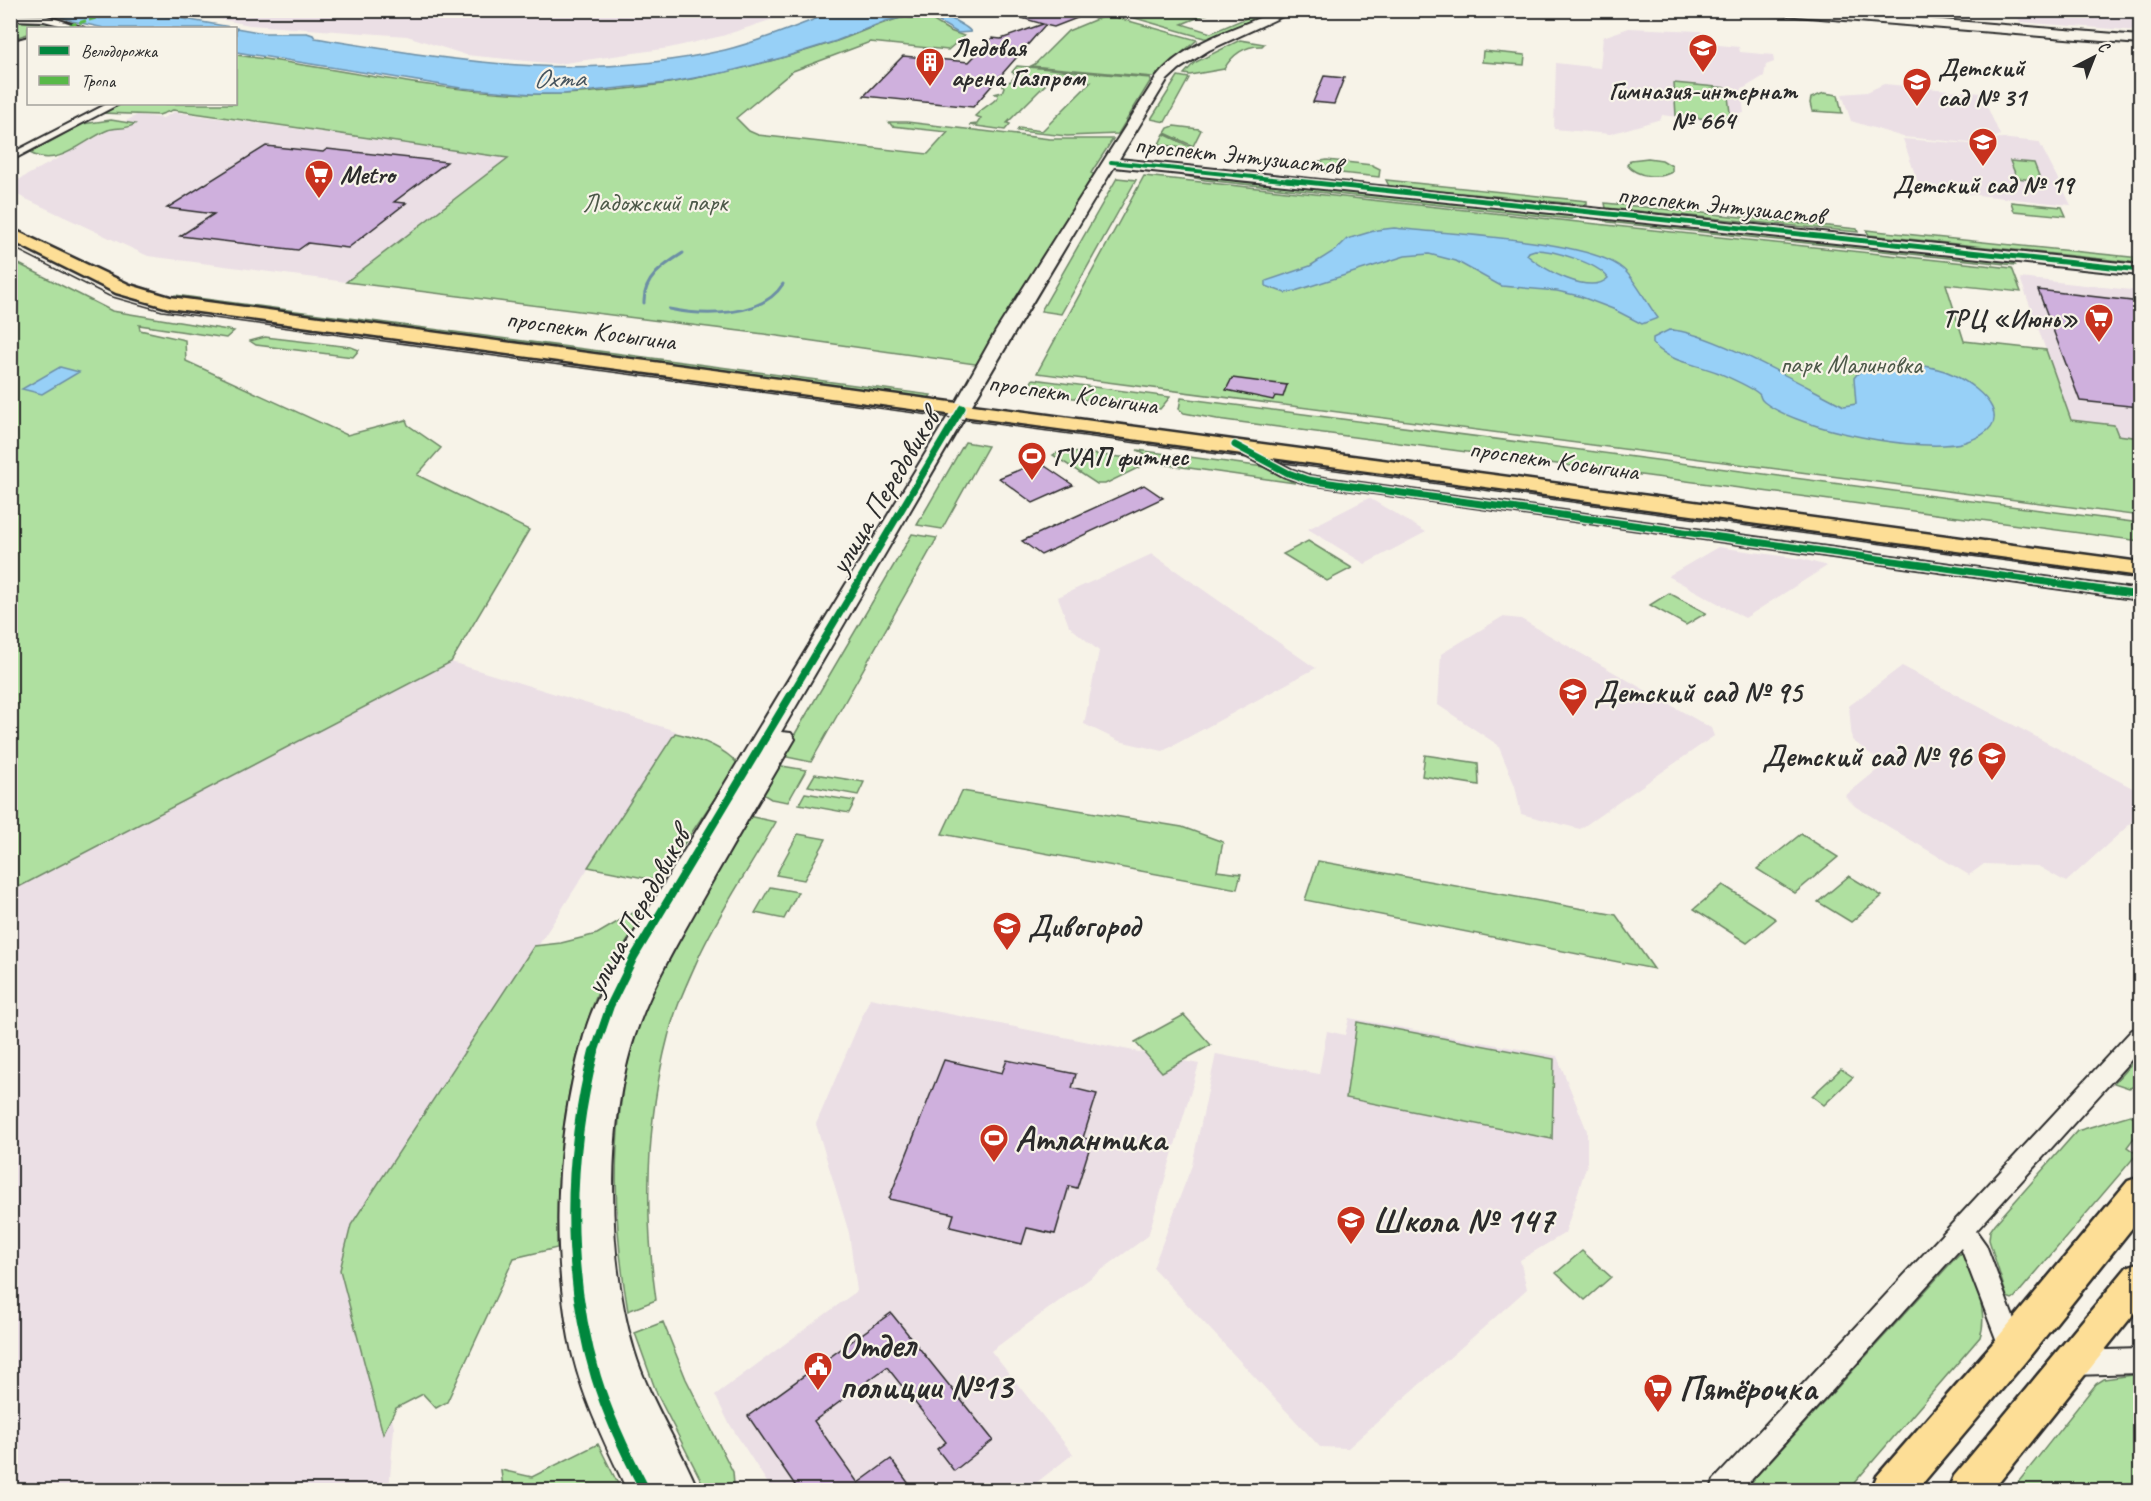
<svg xmlns="http://www.w3.org/2000/svg" width="2151" height="1501" font-family="Caveat,sans-serif">
<style>
.built{fill:#ebdfe5}
.green{fill:#afe0a0;stroke:#6d8666;stroke-width:1.5}
.water{fill:#97d0f7;stroke:#6c8ea5;stroke-width:1.5;fill-rule:evenodd}
.lines{fill:none;stroke-linecap:round;stroke-linejoin:round}
.stream{stroke:#6c8ea5;stroke-width:3}
.building{fill:#cfb0dd;stroke:#2b2b2b;stroke-width:1.5}
.street-casing{stroke:#2b2b2b;stroke-width:4}
.secondary-casing{stroke:#2b2b2b;stroke-width:4}
.primary-casing{stroke:#2b2b2b;stroke-width:5}
.street{fill:#f7f3e8;fill-rule:evenodd}
.secondary{fill:#f7f3e8;fill-rule:evenodd}
.primary{fill:#fdde96;fill-rule:evenodd}
.tram{stroke:#2b2b2b;stroke-width:1.5}
.rail{stroke:#2b2b2b;stroke-width:2}
.quiet{stroke:#58b947;stroke-width:3;stroke-dasharray:7 3;stroke-linecap:butt}
.cycleway-far4-casing{stroke:#f7f3e8;stroke-width:6}
.cycleway-far3-casing{stroke:#f7f3e8;stroke-width:8}
.cycleway-far2-casing{stroke:#f7f3e8;stroke-width:10}
.cycleway-far1-casing{stroke:#f7f3e8;stroke-width:12}
.cycleway-casing{stroke:#f7f3e8;stroke-width:14}
.cycleway-far4{stroke:#00873e;stroke-width:4}
.cycleway-far3{stroke:#00873e;stroke-width:5}
.cycleway-far2{stroke:#00873e;stroke-width:7}
.cycleway-far1{stroke:#00873e;stroke-width:8}
.cycleway{stroke:#00873e;stroke-width:10}
.labels{text-anchor:middle;dominant-baseline:central;stroke-width:4.5;stroke-linejoin:round;paint-order:stroke}
.far-poi-label{font-size:26px;font-weight:bold;fill:#2b2b2b;stroke:#f7f3e8;text-anchor:start}
.far-street-label{font-size:26px;fill:#2b2b2b;stroke:#f7f3e8}
.far-park-label{font-size:26px;fill:#4c5848;stroke:#f7f3e8}
.far-water-label{font-size:27px;font-style:italic;fill:#46545e;stroke:#f7f3e8}
.street-label{font-size:30px;fill:#2b2b2b;stroke:#f7f3e8}
.poi-label{font-size:30px;font-weight:bold;fill:#2b2b2b;stroke:#f7f3e8;text-anchor:start}
.near-poi-label{font-size:36px;font-weight:bold;fill:#2b2b2b;stroke:#f7f3e8;text-anchor:start}
</style>
<rect width="100%" height="100%" fill="#f7f3e8"/>
<filter id="ink" filterUnits="userSpaceOnUse"><feTurbulence type="fractalNoise" baseFrequency=".0167" numOctaves="2"/><feDisplacementMap in="SourceGraphic" scale="12" xChannelSelector="R" yChannelSelector="G"/><feConvolveMatrix kernelMatrix="1 2 1 2 8 2 1 2 1" color-interpolation-filters="sRGB"/></filter>
<g filter="url(#ink)">
<path class="built" d="M176 11 797 10V11L722 36 669 48 558 64 466 55 407 36 250 25Z
M2015 11H2129L2140 28V31L2020 22Z
M1629 28 1700 31 1719 45 1739 47 1740 52 1773 55 1774 62 1766 65 1764 76 1741 90 1744 113H1739V122L1720 123 1662 115 1661 119 1610 134 1554 129 1556 63 1600 68 1603 37Z
M1884 84 1981 93 2000 135 1982 144 1903 137 1851 121 1842 94 1867 92Z
M174 112 508 158 346 282 148 256 11 192V184L137 115 163 118Z
M1999 138 2039 142 2071 205 1920 189 1903 139 1984 145Z
M2020 278 2140 291V438L2118 435 2114 425 2071 420Z
M1369 498 1426 532 1365 564 1308 529Z
M1718 547 1802 559 1827 566 1745 618 1668 576Z
M1152 554 1311 665 1316 668 1163 751 1119 741 1084 724 1099 651 1069 626 1058 597Z
M1502 617 1521 619 1711 728 1714 736 1580 829 1521 814 1515 786 1498 745 1438 705 1441 654Z
M451 662 676 731 345 1247 375 1329 394 1428 389 1490H11V891Z
M1902 666 2140 792V815L2066 882 2038 866 1984 864 1969 875 1856 807 1845 796 1877 770 1881 762 1852 740 1849 706Z
M870 998 1199 1064 1148 1236 991 1351 1073 1454 1027 1490H772L729 1423 715 1395 857 1291 849 1233 816 1124Z
M1349 1018 1557 1056 1587 1131V1164L1565 1233 1520 1260 1527 1289 1348 1448 1320 1447 1153 1268 1192 1165 1216 1054 1319 1074 1327 1031 1345 1035Z"/>
<path class="green" d="M1117 10 1214 11 1182 24 1211 33 1263 11H1283L1219 39 1204 38 1114 12Z
M1104 16H1111L1197 40 1153 77 1031 66 1035 64 1068 31Z
M905 17 932 20 950 31 964 36 948 50 870 42 793 71 736 118 749 131 758 135 928 154 948 132 892 126 889 122H907L1050 139H1113L1091 173 1096 175 982 365 764 334 346 282 508 158 173 110 159 115 102 113 119 104H236V55C334 67 433 92 533 94 577 95 625 90 669 83 726 74 782 59 837 41 860 33 881 22 905 17Z
M11 20 55 26 46 28H28V34L11 39Z
M1240 40 1264 44 1262 46C1245 45 1232 55 1224 69L1190 75 1184 74 1194 63Z
M1483 51 1525 55 1524 65 1482 62Z
M1017 66 1150 78 1151 80 1118 134 1067 136 1017 131 1019 128 1042 131 1091 82 1053 77 1007 123 1010 124 1005 130 969 125 977 124 981 118 975 116C984 106 990 106 998 97L997 94H994L1002 92 1004 87 1002 84 1011 81 1016 75 1012 72Z
M1178 76 1189 78 1165 122 1151 119Z
M1674 83 1727 88 1731 121 1676 116Z
M1824 93 1838 95 1842 113 1812 111 1810 103 1811 98Z
M111 120 135 124C126 130 117 127 108 130 83 140 58 169 30 153L82 124Z
M1174 126 1199 129 1201 130 1193 146 1165 133 1168 128Z
M1164 134 1191 147 1189 150C1178 152 1165 157 1154 152L1159 145 1182 148 1159 144Z
M1648 158 1662 160 1672 166V172C1659 179 1637 177 1627 165L1631 160Z
M1327 160 1372 165 1380 169 1379 177 1312 170 1315 162Z
M2010 161 2034 163 2041 181 2017 178Z
M1187 173 1584 216 1571 219 1205 180 1185 176Z
M1144 176 2012 268 2021 292 1946 284 1964 341 2046 350 2071 420 2114 425 2118 435 2140 438V516L1037 373Z
M1117 178 1136 180 1061 314 1041 311Z
M1386 180 1587 201V205L1389 186Z
M2011 202 2062 207 2066 216 2014 211Z
M1605 203 1857 229 1858 232 1606 208Z
M1595 216 2009 258 2015 265 1608 222Z
M1866 230 2140 258V263L1869 235Z
M11 260 112 311 234 331 226 338 139 325 140 330 185 340 186 361 347 435 406 420 408 425 441 448 417 475 529 530 451 662 11 891Z
M175 295 931 395 929 398 171 298Z
M265 337 351 347 359 350 353 357 256 345 250 341Z
M1033 379 1170 397 1160 409 1026 392Z
M1181 398 2140 523V541L1217 419 1184 413 1179 409Z
M965 442 988 446 942 529 917 525Z
M1137 450 1264 467 1295 483 1161 464Z
M1061 451 1130 458 1142 466 1105 484H1097L1053 455Z
M912 534 937 538 811 762 782 756Z
M1308 541 1352 568 1327 581 1283 554Z
M1669 593 1706 613 1686 625 1650 605Z
M675 733C698 738 722 746 738 764L659 881 588 867Z
M1425 755 1478 763 1479 785 1422 776Z
M776 765 806 770 788 802 771 799 761 793Z
M815 774 864 782 858 795 808 786Z
M962 791 1182 827 1223 842 1217 871 1241 874 1237 889 942 834Z
M805 793 855 801 849 813 799 804Z
M748 816 776 822C752 864 722 908 701 952 689 979 675 1008 668 1037 646 1121 644 1214 656 1300L628 1311C610 1207 609 1090 650 991 658 971 672 951 683 932 704 893 726 854 748 816Z
M798 834 826 839 804 880 776 875Z
M1801 834 1838 857 1795 893 1757 869Z
M1318 861 1616 915 1654 969 1305 900Z
M1849 876 1882 896 1851 922 1818 902Z
M1723 885 1776 919 1747 943 1694 909Z
M770 887 798 892 784 919 755 913Z
M643 907 647 910C632 936 609 965 598 992 565 1074 556 1161 557 1248L514 1258 447 1402 436 1408 423 1394 396 1408 383 1434 340 1270 351 1225 534 946 561 943 597 934Z
M1184 1015 1211 1045 1162 1072 1135 1042Z
M1357 1022 1554 1059 1552 1139 1346 1098Z
M2140 1054V1085L2129 1088 2114 1083Z
M1841 1069 1853 1077 1824 1105 1812 1096Z
M2130 1115 2140 1119V1130L2127 1147 2137 1154 2015 1297 2012 1299 2007 1297 1989 1240 1990 1231 1995 1224 2077 1131Z
M1582 1251 1611 1277 1585 1300 1556 1273Z
M1960 1253 1968 1258C1974 1282 1989 1313 1980 1337L1848 1490H1744Z
M663 1322 686 1379 733 1472 734 1484 725 1490H706L657 1394 635 1333Z
M2140 1374V1490H2012L2096 1384 2104 1379Z
M598 1444 621 1490H499L503 1488 501 1470 532 1477Z"/>
<path class="water" d="M46 11H139L264 33H307L313 35 315 38C459 61 579 83 725 50 763 41 800 24 837 11 847 8 914 9 928 10 936 11 967 25 971 32L958 33 936 20 920 16 906 17 886 21 836 41 781 58 727 72 667 83 564 94H532L461 88 236 52V28H104L72 21Z
M1394 228C1444 234 1589 239 1623 269 1636 280 1647 304 1658 318L1642 324 1613 309 1579 296 1557 291 1501 286 1456 261 1429 254 1405 256 1295 291 1285 293 1266 286V281L1310 266 1337 249 1347 239 1377 230ZM1535 250C1553 250 1598 263 1608 278 1590 296 1542 269 1527 255L1529 252Z
M1669 330C1708 330 1804 386 1844 406L1856 404 1854 378C1865 361 1894 362 1913 364 1926 366 1940 368 1952 374 1985 390 2021 425 1965 442 1922 454 1799 430 1764 402 1759 398 1762 398 1759 394 1753 388 1728 377 1719 373 1695 363 1673 364 1653 344V338Z
M60 367 79 372 42 394 22 389Z"/>
<g class="lines">
<path class="stream" d="M644 303C643 278 664 265 683 253
M669 309C702 316 762 318 783 284"/>
</g>
<path class="building" d="M1009 10 1095 11 1054 27 1045 25 973 107 864 96 903 56 969 62 992 38 1001 39 1043 24 1008 14Z
M1324 76 1344 78 1334 104 1313 102Z
M266 146 323 152 327 149 447 162 394 202 406 203 348 248 308 243 298 250 180 236 214 214 167 208Z
M2038 290 2140 302V407L2080 401Z
M1232 378 1287 385 1283 397 1275 396 1273 400 1226 390Z
M1039 462 1073 485 1033 503 999 478Z
M1144 485 1163 498 1041 555 1022 541Z
M944 1060 1002 1073 1007 1060 1076 1074 1072 1088 1097 1094 1083 1138 1092 1140 1077 1188 1069 1186 1055 1234 1027 1228 1022 1244 950 1227 954 1214 889 1199Z
M891 1313 993 1440 954 1471 937 1449 946 1442 887 1367 814 1421 858 1483 891 1459 914 1491H799L748 1416Z"/>
<g class="lines">
<g class="street-casing">
<path id="street" d="M10 14 44 15 84 28H71L44 21 10 20Z
M107 104H119L10 161V154Z
M1235 441 1293 470 1310 476 2140 590V600L1308 484 1283 476 1230 448 1228 445 1230 442Z
M2140 1027V1050L1976 1231 1986 1245 2025 1349 2021 1357 2012 1361 2003 1357 1961 1248 1742 1490H1711L1714 1480 2132 1030Z
M2140 1349V1373L2073 1375 2064 1372 2060 1363 2064 1354 2073 1351Z"/>
</g>
<g class="secondary-casing">
<path id="secondary" d="M1279 10H1296L1209 50 1179 69 1167 80 1119 159 2140 265V275L1114 167C1000 353 892 543 781 732L791 733 795 739C762 795 729 851 697 908 674 949 650 990 635 1035 605 1123 607 1261 634 1350 649 1400 678 1442 698 1490H627C604 1441 579 1392 569 1338 551 1240 556 1131 584 1036 592 1005 609 977 624 950L953 408 996 331 1156 78C1184 42 1238 28 1279 10Z
M1764 10H1820L2140 36V44L1770 14Z"/>
</g>
<g class="primary-casing">
<path id="primary" d="M10 228 130 285 170 297 2140 562V576L169 308 116 293 10 240Z
M2140 1177V1218L2025 1362 1917 1490H1871L1877 1476 1999 1336 2128 1181Z
M2140 1262V1306L1993 1490H1948L1954 1476 2127 1267Z"/>
</g>
<use href="#street" class="street"/>
<use href="#secondary" class="secondary"/>
<use href="#primary" class="primary"/>
<path class="tram" d="M10 246 109 296 162 311 2140 579"/>
<path class="rail" d="M56 28H60
M10 41 28 36"/>
<path class="quiet" d="M60 28 125 10"/>
<g class="cycleway-far4-casing">
<path id="cycleway-far4" d="M1111 162 1301 182"/>
</g>
<g class="cycleway-far3-casing">
<path id="cycleway-far3" d="M1287 180 2140 270"/>
</g>
<g class="cycleway-far2-casing">
<path id="cycleway-far2" d="M1235 445 1288 473 1308 480 2140 595
M791 695 962 408"/>
</g>
<g class="cycleway-far1-casing">
<path id="cycleway-far1" d="M594 1053 610 1006 634 957 792 693"/>
</g>
<g class="cycleway-casing">
<path id="cycleway" d="M594 1051C567 1155 565 1274 596 1377 608 1416 626 1454 645 1490"/>
</g>
<use href="#cycleway-far4" class="cycleway-far4"/>
<use href="#cycleway-far3" class="cycleway-far3"/>
<use href="#cycleway-far2" class="cycleway-far2"/>
<use href="#cycleway-far1" class="cycleway-far1"/>
<use href="#cycleway" class="cycleway"/>
</g>
</g>
<defs>
<g id="school-pin" transform="scale(1.5)"><path d="M0 17L-7.5 6A9.5 9.5 0 1 1 7.5 6Z" fill="#c8321e" stroke="#f7f3e8"/><path d="M0-5L7-2L0 1L-7-2ZM-4 1L0 2.5L4 1V4Q0 6-4 4Z" fill="#fff"/></g>
<g id="building-pin" transform="scale(1.5)"><path d="M0 17L-7.5 6A9.5 9.5 0 1 1 7.5 6Z" fill="#c8321e" stroke="#f7f3e8"/><path d="M-4-6H4V6H1V3H-1V6H-4ZM-2.5-4.3h1.7v1.8h-1.7ZM.8-4.3h1.7v1.8H.8ZM-2.5-1h1.7V.8h-1.7ZM.8-1h1.7V.8H.8Z" fill="#fff"/></g>
<g id="supermarket-pin" transform="scale(1.5)"><path d="M0 17L-7.5 6A9.5 9.5 0 1 1 7.5 6Z" fill="#c8321e" stroke="#f7f3e8"/><path d="M-6-5.5h2.5l.6 2H6L4.5 2H-2.5L-4.4-4H-6ZM-1.5 3.2a1.3 1.3 0 1 0 .1 0ZM3 3.2a1.3 1.3 0 1 0 .1 0Z" fill="#fff"/></g>
<g id="stadium-pin" transform="scale(1.5)"><path d="M0 17L-7.5 6A9.5 9.5 0 1 1 7.5 6Z" fill="#c8321e" stroke="#f7f3e8"/><path d="M0-5a6.5 5 0 1 0 0 10a6.5 5 0 1 0 0-10ZM-3.5-1.8h7v3.6h-7Z" fill="#fff"/></g>
<g id="civic-pin" transform="scale(1.5)"><path d="M0 17L-7.5 6A9.5 9.5 0 1 1 7.5 6Z" fill="#c8321e" stroke="#f7f3e8"/><path d="M-.6-6.5H3V-4.5H.6V-3L4-1V1h2V6H-6V1h2V-1L-.6-3ZM-1.2 2.5V6h2.4V2.5Z" fill="#fff"/></g>
</defs>
<g fill-rule="evenodd">
<use href="#school-pin" x="1703" y="48"/>
<use href="#building-pin" x="930" y="62"/>
<use href="#school-pin" x="1917" y="82"/>
<use href="#school-pin" x="1983" y="142"/>
<use href="#supermarket-pin" x="319" y="174"/>
<use href="#supermarket-pin" x="2099" y="318"/>
<use href="#stadium-pin" x="1032" y="456"/>
<use href="#school-pin" x="1573" y="692"/>
<use href="#school-pin" x="1992" y="756"/>
<use href="#school-pin" x="1007" y="926"/>
<use href="#stadium-pin" x="994" y="1138"/>
<use href="#school-pin" x="1351" y="1220"/>
<use href="#civic-pin" x="818" y="1366"/>
<use href="#supermarket-pin" x="1658" y="1388"/>
</g>
<g class="labels">
<g class="far-poi-label">
<text x="951" y="47">Ледовая<tspan x="951" dy="30">арена Газпром</tspan></text>
<text x="1938" y="67">Детский<tspan x="1938" dy="30">сад № 31</tspan></text>
<text x="1703" y="90" text-anchor="middle">Гимназия-интернат<tspan x="1703" dy="30">№ 664</tspan></text>
<text x="340" y="174">Metro</text>
<text x="1983" y="184" text-anchor="middle">Детский сад № 19</text>
<text x="2078" y="318" text-anchor="end">ТРЦ «Июнь»</text>
<text x="1053" y="456">ГУАП фитнес</text>
</g>
<g class="far-street-label">
<text transform="translate(1238 155) rotate(6)">проспект Энтузиастов</text>
<text transform="translate(1721 205) rotate(6)">проспект Энтузиастов</text>
<text transform="translate(591 330) rotate(8)">проспект Косыгина</text>
<text transform="translate(1073 394) rotate(8)">проспект Косыгина</text>
<text transform="translate(1554 460) rotate(8)">проспект Косыгина</text>
</g>
<g class="far-park-label">
<text x="655" y="202">Ладожский парк</text>
<text x="1851" y="364">парк Малиновка</text>
</g>
<g class="far-water-label">
<text transform="translate(559 78) rotate(-1)">Охта</text>
</g>
<g class="street-label">
<text transform="translate(884 492) rotate(-59)">улица Передовиков</text>
<text transform="translate(637 911) rotate(-61)">улица Передовиков</text>
</g>
<g class="poi-label">
<text x="1594" y="692">Детский сад № 95</text>
<text x="1971" y="756" text-anchor="end">Детский сад № 96</text>
<text x="1028" y="926">Дивогород</text>
</g>
<g class="near-poi-label">
<text x="1015" y="1138">Атлантика</text>
<text x="1372" y="1220">Школа № 147</text>
<text x="839" y="1345">Отдел<tspan x="839" dy="41">полиции №13</tspan></text>
<text x="1679" y="1388">Пятёрочка</text>
</g>
</g>
<rect width="2151" height="1501" fill="none" stroke="#f7f3e8" stroke-width="36"/>
<rect x="18" y="18" width="2115" height="1465" fill="none" stroke="#2b2b2b" stroke-width="2" filter="url(#ink)"/>
<rect x="27" y="27" width="210" height="78" fill="#f7f3e8" stroke="#a5a39c" stroke-width="1.5"/>
<rect x="39" y="46" width="30" height="9" fill="#00873e" stroke="#a5a39c" stroke-width="1.5"/>
<text x="81" y="57" font-size="18" fill="#2b2b2b">Велодорожка</text>
<rect x="39" y="76" width="30" height="9" fill="#58b947" stroke="#a5a39c" stroke-width="1.5"/>
<text x="81" y="87" font-size="18" fill="#2b2b2b">Тропа</text>
<g transform="translate(2094 57) rotate(42)" stroke="#f7f3e8" stroke-width="4.5" paint-order="stroke">
<path d="M0-4.5L10 22L0 15L-10 22Z" fill="#2b2b2b"/>
<text y="-9" font-size="16" font-weight="bold" text-anchor="middle" fill="#2b2b2b">С</text>
</g>
</svg>
